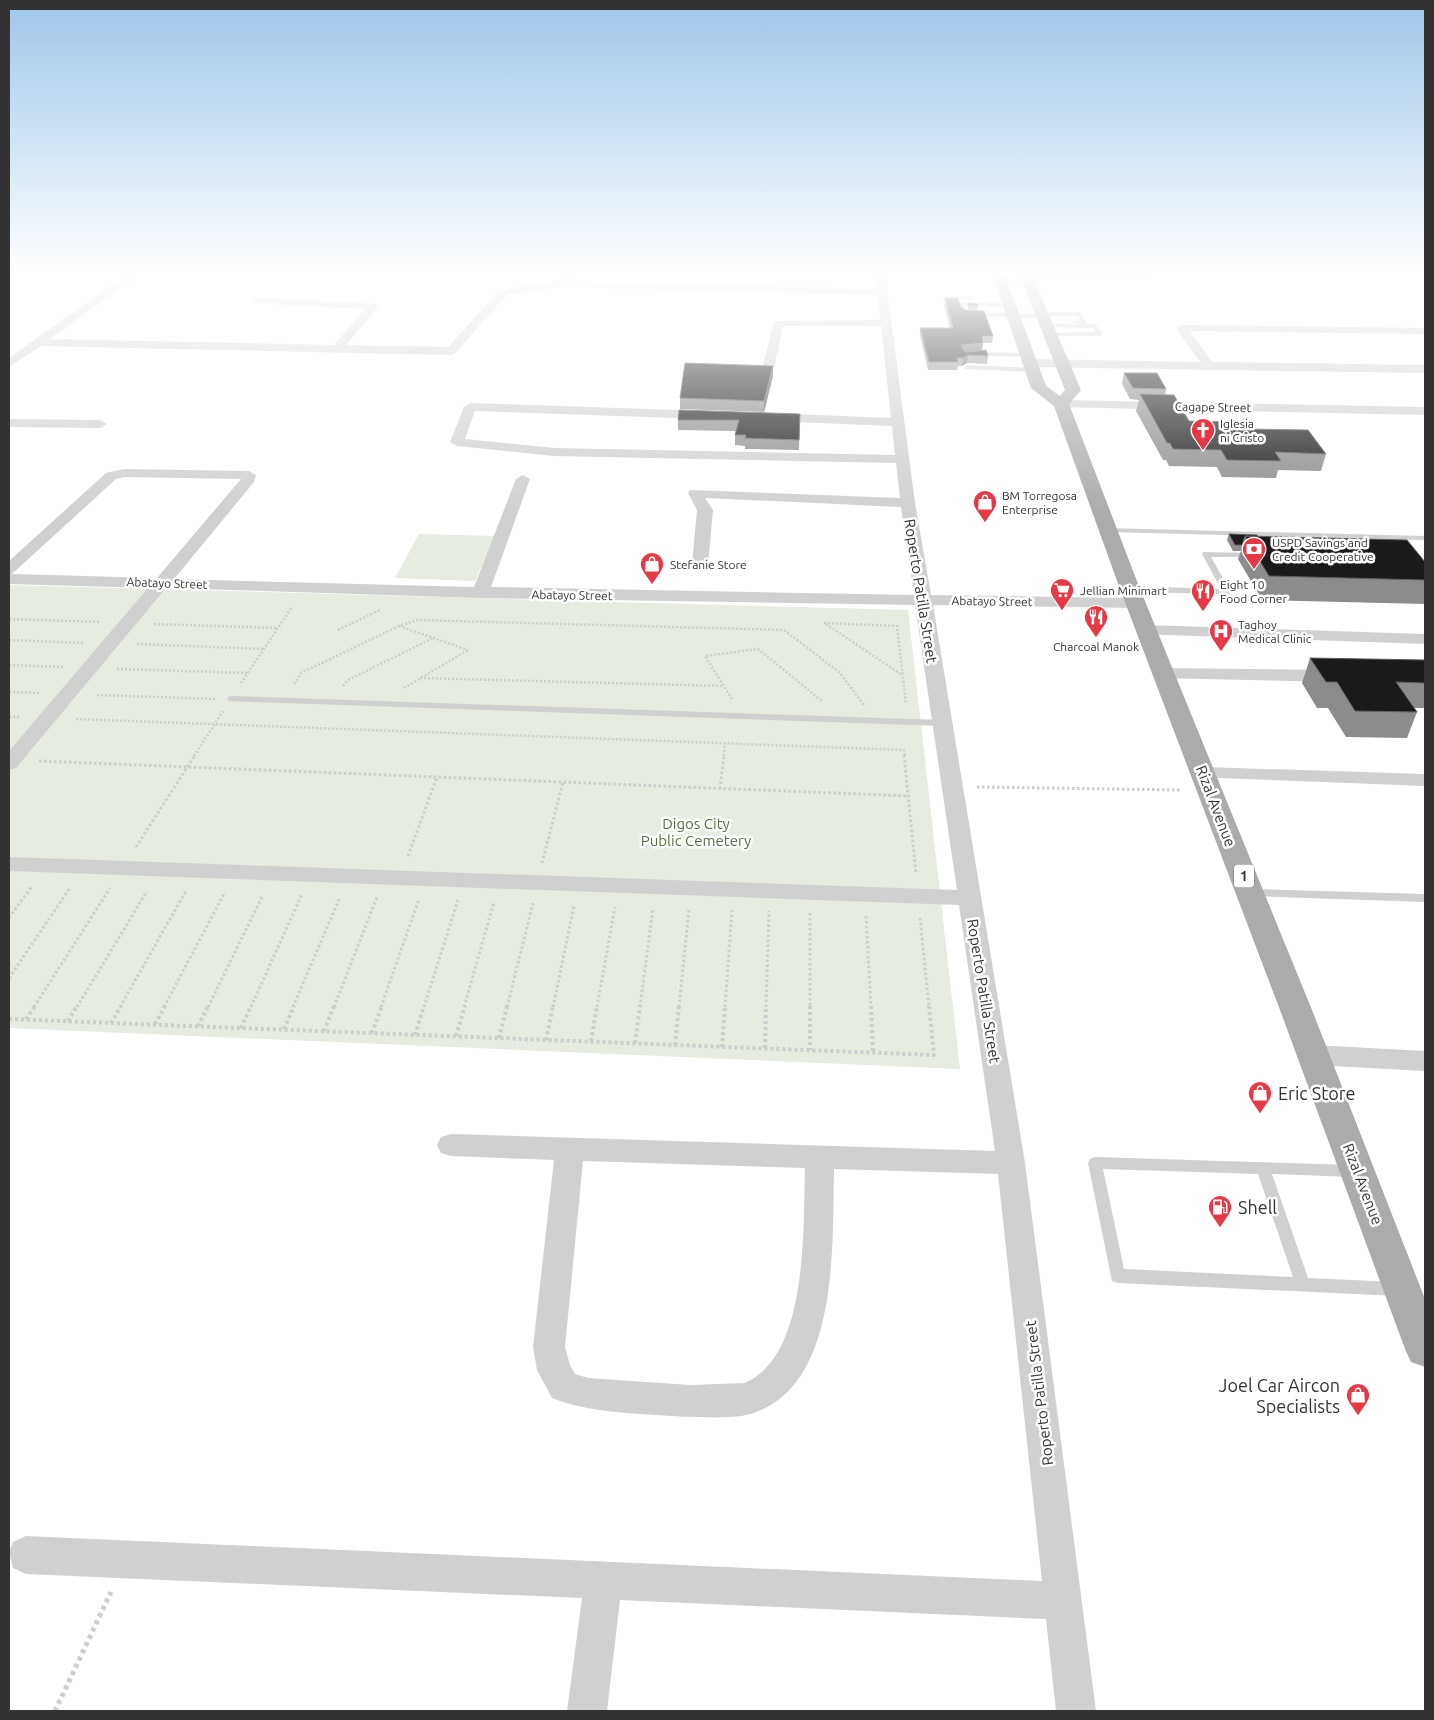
<svg xmlns="http://www.w3.org/2000/svg" width="1434" height="1720" font-family="Ubuntu,sans-serif">
<style>
.green{fill:#e6ecdf}
.lines{fill:none;stroke-linecap:round;stroke-linejoin:round}
.path-far3{stroke:#cdcdcd;stroke-width:2.5;stroke-dasharray:2 2;stroke-linecap:butt}
.path-far2{stroke:#cdcdcd;stroke-width:3;stroke-dasharray:2.5 2.5;stroke-linecap:butt}
.path-far1{stroke:#cdcdcd;stroke-width:4;stroke-dasharray:3 3;stroke-linecap:butt}
.path{stroke:#cdcdcd;stroke-width:5;stroke-dasharray:4 4;stroke-linecap:butt}
.service{fill:#d0d0d0;fill-rule:evenodd}
.minor{fill:#d0d0d0;fill-rule:evenodd}
.primary{fill:#ababab;fill-rule:evenodd}
.wall{fill:#8c8c8c}
.shaded-wall{fill:#5f5f5f}
.building{fill:#1a1a1a;stroke:#5f5f5f}
.labels{text-anchor:middle;dominant-baseline:central;stroke-width:5;stroke-linejoin:round;paint-order:stroke}
.far-street-label{font-size:12px;fill:#333;stroke:#fff}
.far-poi-label{font-size:12px;fill:#333;stroke:#fff;text-anchor:start}
.shield{fill:#fff;stroke:#707070;stroke-width:1}
.shield-label{font-size:14px;font-weight:bold;fill:#333}
.street-label{font-size:15px;fill:#333;stroke:#fff}
.park-label{font-size:15px;fill:#56703f;stroke:#fff}
.near-poi-label{font-size:18px;fill:#333;stroke:#fff;text-anchor:start}
</style>
<rect width="100%" height="100%" fill="#fff"/>
<path class="green" d="M419 534 495 536 475 581 395 578Z
M9 585 908 610 960 1069 9 1028Z"/>
<g class="lines">
<path class="path-far3" d="M9 619 101 622
M824 623 897 626 906 704
M154 624 277 628
M826 624 902 675
M399 626 468 650
M338 630 380 610
M9 640 83 643
M137 644 264 649
M9 665 63 667
M117 669 248 673
M420 678 724 686
M241 683 292 607
M294 684 301 673 399 626 417 620 784 630 839 672 864 705
M343 686 348 680 433 638
M404 688 468 650
M9 692 41 693
M97 695 216 699
M732 699 705 656 758 649 822 701
M9 717H19
M76 719 904 750 905 756
M194 756 223 711
M724 756 725 743"/>
<path class="path-far2" d="M904 755 916 874
M39 761 909 796
M977 787 1181 790
M720 789 724 755
M136 847 195 755
M408 856 437 777
M542 863 563 782
M810 913V1007
M866 916 871 1007
M9 918 32 886
M920 918 929 1007
M9 978 70 888
M34 1007 110 888
M77 1007 147 891
M120 1007 186 891
M164 1007 225 892
M208 1007 263 895
M251 1007 302 894
M293 1007 340 897
M334 1007 377 897
M381 1007 419 899
M424 1007 458 900
M464 1007 494 902
M507 1007 533 903
M553 1007 574 906
M597 1007 615 907
M640 1007 653 908
M679 1007 689 909
M725 1007 732 910
M766 1007 769 911"/>
<path class="path-far1" d="M810 1006V1050
M871 1006 873 1053
M9 1019 934 1055 929 1006
M26 1019 35 1006
M68 1021 77 1006
M111 1023 121 1006
M155 1024 165 1006
M198 1026 208 1006
M241 1028 251 1006
M284 1029 294 1006
M324 1031 334 1006
M372 1033 382 1006
M415 1035 424 1006
M456 1036 465 1006
M499 1038 507 1006
M546 1040 553 1006
M591 1041 597 1006
M635 1043 640 1006
M675 1045 679 1006
M722 1047 725 1006
M765 1048 766 1006"/>
<path class="path" d="M55 1711 111 1592"/>
<path class="service" d="M1022 274 1152 273 1155 275 1152 277 1025 276Z
M942 296H973L976 298 973 300 944 299Z
M962 302 1010 303 1013 305 1010 307 965 306 967 312 1038 314 1041 312H1080L1087 322 1084 324 1072 323V321L1080 320 1078 316H1045L1042 318 965 316 962 314 959 304Z
M1047 324H1095L1103 334 1100 336H1050L1048 333 1096 332 1093 328 1045 327Z
M972 352 1028 353 1031 355 1028 357 970 355 969 354Z
M967 365 1032 368 1035 370 1032 372 965 369 964 367Z
M1106 528 1425 536V540L1109 532 1105 530Z
M1203 552 1254 553 1258 555 1254 557H1211L1231 592 1230 594 1130 592 1126 589 1130 586 1221 589 1202 554Z
M231 696 942 720 947 723 942 726 228 701V697Z
M1251 889 1425 894V902L1247 896 1245 893 1247 890Z
M1095 1157 1353 1165 1358 1167 1360 1171 1358 1175 1353 1177 1272 1174 1308 1278 1397 1282 1403 1284 1405 1289 1403 1294 1397 1296 1118 1283 1112 1281 1088 1163 1090 1159ZM1103 1169 1258 1174 1293 1277 1124 1269Z"/>
<path class="minor" d="M128 273H140L50 339 334 345 365 309 254 303 253 301 258 298 377 304V308L346 345 448 347 500 290 558 281 563 273H573L568 281 877 289 875 273H885L915 503 931 595 1135 598 1141 599 1144 603 1141 607 1135 608 933 605 1025 1163 1096 1711H1056L1046 1619 620 1600 607 1711H567L582 1598 26 1574 13 1568 9 1552 13 1542 26 1536 1042 1581 998 1174 834 1169C832 1243 841 1391 747 1415 728 1419 691 1417 671 1416 631 1413 591 1413 552 1398L537 1370 533 1347 554 1160 451 1156 441 1153 437 1145 441 1137 451 1134 995 1151 959 905 9 871V857L957 890 915 605 480 598 166 588 16 768 9 770V751L148 588 9 584V561L106 473 124 469 249 471 256 475 254 482 174 579 474 587 516 479 523 475 530 479 491 587 914 595 901 507 705 498 713 510 708 565 700 570 692 565 697 510 688 493 690 490 900 498 896 463 554 456 457 446 450 442 464 407 470 403 707 411 714 415 707 419 475 411 465 439 554 448 895 455 892 426 769 421 762 417 769 413 891 418 881 326H783L774 369 768 373 762 369 774 321 880 320 877 295 561 287 507 295 455 353 451 355 41 346 9 367V358ZM124 477 241 479 157 578 12 574 116 479ZM583 1161 805 1168C803 1227 809 1355 745 1383L690 1385 588 1378 575 1374 570 1365 565 1347Z
M1182 325 1425 328V334L1190 331 1212 362 1425 365V373L1030 367 1024 363 1030 359 1200 362 1176 328Z
M1061 400 1425 407V415L1056 407 1055 404Z
M9 419 100 420 107 424 100 428 9 427Z
M1146 625 1425 634V644L1140 634 1137 630 1140 626Z
M1164 668 1334 670 1341 672 1343 676 1341 680 1334 682 1157 678 1155 674 1157 670Z
M1203 767 1425 774V786L1196 777 1193 773 1196 769Z
M1313 1045 1425 1051V1071L1313 1065 1304 1062 1300 1055 1304 1048Z"/>
<path class="primary" d="M992 273H1004L1046 386 1060 396 1065 390 1019 273H1031L1081 390 1069 404 1140 589 1312 1010 1425 1299V1367L1411 1362 1405 1349 1280 1010 1120 589 1054 406 1031 388Z"/>
</g>
<path class="wall" d="M945 298 961 307 993 336 992 343H983L982 350 988 356 987 364 967 363 962 366H958L957 370H928L920 335V328H950L944 306Z
M968 303 978 306 977 310H968Z
M773 366V376L764 412 680 409V398Z
M1124 373 1166 389 1165 395 1189 421 1249 429 1326 454 1321 471 1278 470 1276 478 1222 477 1217 467 1169 466 1166 460H1163L1136 411 1139 400 1130 399 1122 384Z
M800 414 799 450 745 449V446L735 445V435L736 431 678 430V420Z
M1229 534 1258 537 1425 562V604L1262 600 1238 559 1241 551H1233L1227 540Z
M1310 658 1425 660V708H1414L1417 712 1407 738 1346 737 1328 708H1317L1302 683Z"/>
<path class="shaded-wall" d="M983 343 982 351 960 353 961 345Z
M968 355 967 363 962 366 963 358Z
M773 366V376L764 412V401Z"/>
<path class="building" d="M945 298H958L961 307 965 310 984 311 993 336H982L983 343 961 345 965 352 986 350 988 356 968 355 963 358H957L958 362H929L920 328H953Z
M968 303 977 304 978 306H969Z
M685 363 773 366 764 401 680 398Z
M1124 373H1157L1166 389 1133 388Z
M1140 394 1174 395 1189 421 1244 422 1249 429 1308 430 1326 454 1275 452 1281 461 1227 460 1221 450 1173 449 1170 443H1167Z
M679 410 800 414 799 440 745 438 746 435H735L739 420H678Z
M1229 534 1257 535 1258 537 1245 536 1242 545H1235Z
M1245 536 1407 540 1425 562V580L1269 576Z
M1310 658 1425 660V683L1396 682 1417 712 1355 711 1337 682H1326Z"/>
<linearGradient id="sky" x2="0" y2="1"><stop stop-color="#9ec6ea"/><stop offset="0.53" stop-color="#fff"/><stop offset="1" stop-color="#fff" stop-opacity="0"/></linearGradient>
<rect width="1434" height="514" fill="url(#sky)"/>
<defs>
<g id="church-pin" transform="scale(1.25)"><path d="M0 17L-7.5 6A9.5 9.5 0 1 1 7.5 6Z" fill="#e63946" stroke="#fff"/><path d="M-1.2-6h2.4v3.5h3.3v2.4h-3.3V6h-2.4V-.1h-3.3v-2.4h3.3Z" fill="#fff"/></g>
<g id="shop-pin" transform="scale(1.25)"><path d="M0 17L-7.5 6A9.5 9.5 0 1 1 7.5 6Z" fill="#e63946" stroke="#fff"/><path d="M-5-2.5h2.3a2.7 3.5 0 0 1 5.4 0H5L5.5 6h-11ZM-1.5-2.5h3a1.5 2.3 0 0 0-3 0Z" fill="#fff"/></g>
<g id="bank-pin" transform="scale(1.25)"><path d="M0 17L-7.5 6A9.5 9.5 0 1 1 7.5 6Z" fill="#e63946" stroke="#fff"/><path d="M-6-4H6V4H-6ZM0-2.3a2.3 2.3 0 1 0 0 4.6a2.3 2.3 0 1 0 0-4.6Z" fill="#fff"/></g>
<g id="supermarket-pin" transform="scale(1.25)"><path d="M0 17L-7.5 6A9.5 9.5 0 1 1 7.5 6Z" fill="#e63946" stroke="#fff"/><path d="M-6-5.5h2.5l.6 2H6L4.5 2H-2.5L-4.4-4H-6ZM-1.5 3.2a1.3 1.3 0 1 0 .1 0ZM3 3.2a1.3 1.3 0 1 0 .1 0Z" fill="#fff"/></g>
<g id="restaurant-pin" transform="scale(1.25)"><path d="M0 17L-7.5 6A9.5 9.5 0 1 1 7.5 6Z" fill="#e63946" stroke="#fff"/><path d="M-5-6h1v4h1v-4h1v4h1v-4h1v5L-1.5 .5V6h-2V.5L-5-1ZM5-6V6H3V1.5H1.5Q1.5-4 5-6Z" fill="#fff"/></g>
<g id="hospital-pin" transform="scale(1.25)"><path d="M0 17L-7.5 6A9.5 9.5 0 1 1 7.5 6Z" fill="#e63946" stroke="#fff"/><path d="M-5-5h3v3.5h4V-5h3V5h-3V1.5h-4V5h-3Z" fill="#fff"/></g>
<g id="fuel-pin" transform="scale(1.25)"><path d="M0 17L-7.5 6A9.5 9.5 0 1 1 7.5 6Z" fill="#e63946" stroke="#fff"/><path d="M-5.5-6h7V0h2V4h1.3V-2.5L3-4.5l.8-.8L6-3V5H2.5V1h-1V6h-7ZM-4.2-4.7v3.2H.2V-4.7Z" fill="#fff"/></g>
</defs>
<g fill-rule="evenodd">
<use href="#church-pin" x="1203" y="430"/>
<use href="#shop-pin" x="985" y="502"/>
<use href="#bank-pin" x="1254" y="549"/>
<use href="#shop-pin" x="652" y="564"/>
<use href="#supermarket-pin" x="1062" y="590"/>
<use href="#restaurant-pin" x="1203" y="591"/>
<use href="#restaurant-pin" x="1096" y="617"/>
<use href="#hospital-pin" x="1221" y="631"/>
<use href="#shop-pin" x="1260" y="1093"/>
<use href="#fuel-pin" x="1220" y="1207"/>
<use href="#shop-pin" x="1358" y="1395"/>
</g>
<g class="labels">
<g class="far-street-label">
<text transform="translate(1213 407) rotate(1)">Cagape Street</text>
<text transform="translate(167 583) rotate(2)">Abatayo Street</text>
<text transform="translate(572 595) rotate(1)">Abatayo Street</text>
<text transform="translate(992 601) rotate(1)">Abatayo Street</text>
</g>
<g class="far-poi-label">
<text x="1220" y="423">Iglesia<tspan x="1220" dy="14">ni Cristo</tspan></text>
<text x="1002" y="495">BM Torregosa<tspan x="1002" dy="14">Enterprise</tspan></text>
<text x="1272" y="542">USPD Savings and<tspan x="1272" dy="14">Credit Cooperative</tspan></text>
<text x="670" y="564">Stefanie Store</text>
<text x="1220" y="584">Eight 10<tspan x="1220" dy="14">Food Corner</tspan></text>
<text x="1080" y="590">Jellian Minimart</text>
<text x="1238" y="624">Taghoy<tspan x="1238" dy="14">Medical Clinic</tspan></text>
<text x="1096" y="646" text-anchor="middle">Charcoal Manok</text>
</g>
<rect class="shield" x="1234" y="864.5" width="20" height="23" rx="4"/>
<g class="shield-label">
<text x="1244" y="876">1</text>
</g>
<g class="street-label">
<text transform="translate(921 591) rotate(81)">Roperto Patilla Street</text>
<text transform="translate(1216 806) rotate(69)">Rizal Avenue</text>
<text transform="translate(984 991) rotate(81)">Roperto Patilla Street</text>
<text transform="translate(1363 1184) rotate(69)">Rizal Avenue</text>
<text transform="translate(1039 1393) rotate(-97)">Roperto Patilla Street</text>
</g>
<g class="park-label">
<text x="696" y="823">Digos City<tspan x="696" dy="17">Public Cemetery</tspan></text>
</g>
<g class="near-poi-label">
<text x="1278" y="1093">Eric Store</text>
<text x="1238" y="1207">Shell</text>
<text x="1340" y="1385" text-anchor="end">Joel Car Aircon<tspan x="1340" dy="21">Specialists</tspan></text>
</g>
</g>
<rect width="1434" height="1720" fill="none" stroke="#333333" stroke-width="20"/>
</svg>
